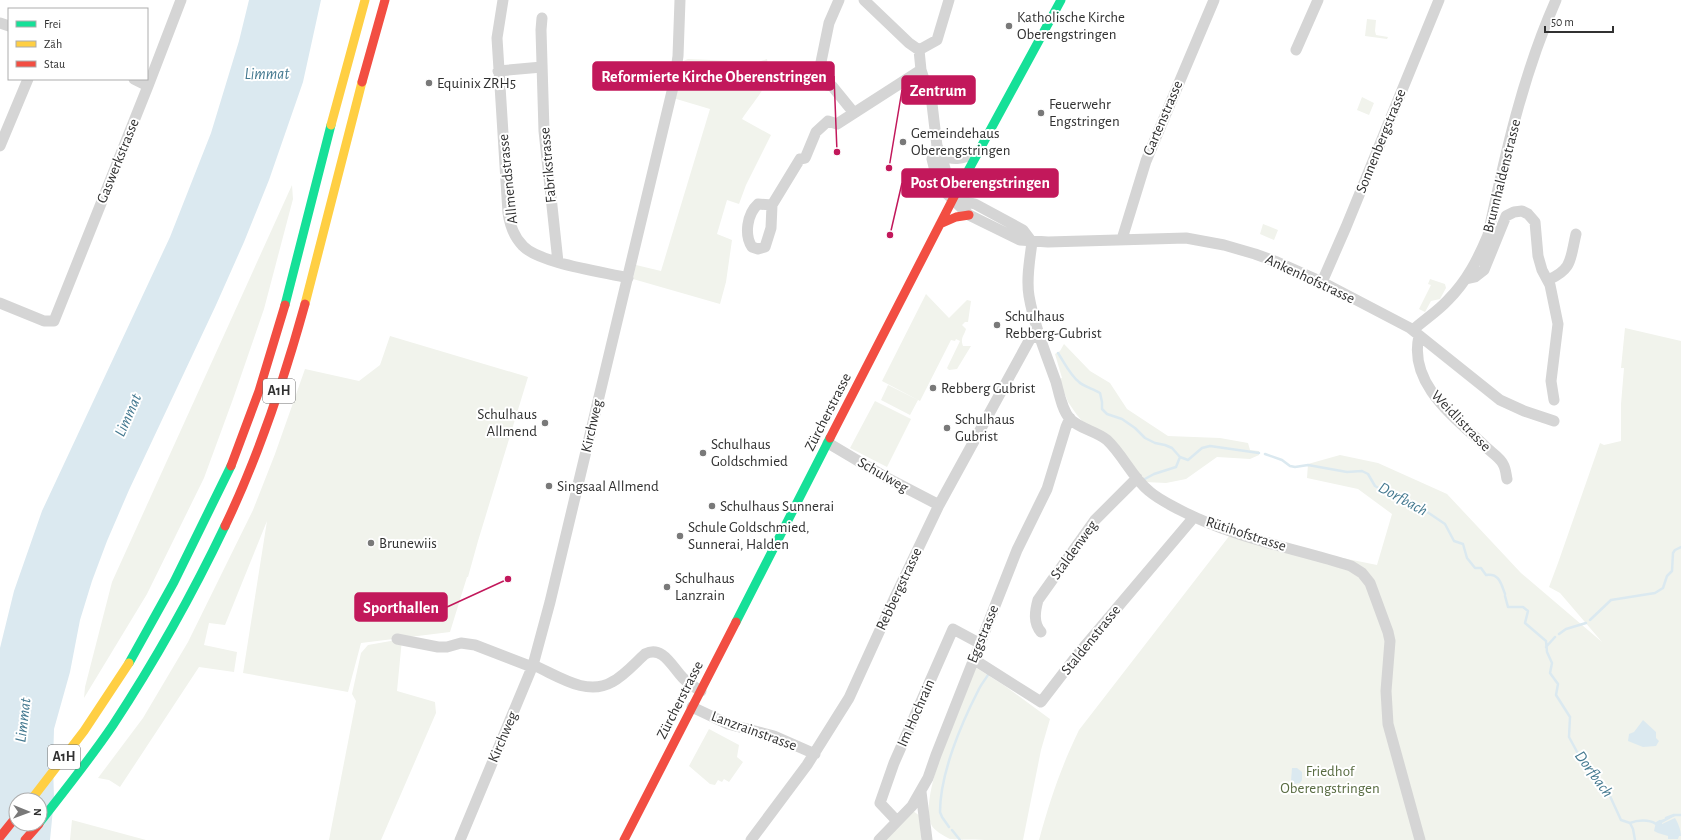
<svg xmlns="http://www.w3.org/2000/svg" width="1681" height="840" font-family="'Alegreya Sans',sans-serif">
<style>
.green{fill:#f1f3ec}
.water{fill:#dbe9f0;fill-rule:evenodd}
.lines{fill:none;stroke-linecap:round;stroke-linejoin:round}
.stream{stroke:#dbe9f0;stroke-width:2.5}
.street{stroke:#d5d5d5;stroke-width:11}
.fast{stroke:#16e098;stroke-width:9}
.slow{stroke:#ffcf43;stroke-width:9}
.jam{stroke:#f24e42;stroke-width:9}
.poi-dot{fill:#797979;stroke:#fff;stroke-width:1.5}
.labels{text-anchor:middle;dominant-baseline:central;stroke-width:4;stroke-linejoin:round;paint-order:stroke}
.shield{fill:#fff;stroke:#6f6f6f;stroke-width:1}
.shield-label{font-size:14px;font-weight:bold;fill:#313131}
.poi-label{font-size:15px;fill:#313131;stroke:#fff;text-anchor:start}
.street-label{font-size:15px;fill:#313131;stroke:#fff}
.park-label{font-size:15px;fill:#586b41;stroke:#fff}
.water-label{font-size:16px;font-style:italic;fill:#43788f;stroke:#fff}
.leader{fill:none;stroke:#c2185b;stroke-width:1.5}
.callout-dot{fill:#c2185b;stroke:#fff;stroke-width:1.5}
.callout{fill:#c2185b;stroke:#c2185b;stroke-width:1.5}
.callout-label{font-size:16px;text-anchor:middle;font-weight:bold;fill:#fff}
</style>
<rect width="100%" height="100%" fill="#fff"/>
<path class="green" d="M1367 19 1376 20 1375 31 1376 35 1388 37 1387 39 1365 36Z
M688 59 758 62 767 59C768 64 769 71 768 75 766 90 750 106 742 119L771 135 746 185 739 204 727 200 717 234 732 240 726 282 720 304 633 279 636 265 661 271 710 109 673 98 681 62Z
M1362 97 1374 103 1369 115 1357 110Z
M292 185 293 199 264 309 233 399 204 478 147 594 84 698 85 687 112 582Z
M1263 224 1278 230 1274 240 1260 234Z
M1430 279 1445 284 1446 288 1440 299 1431 301 1425 312 1419 309 1431 285 1428 284Z
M926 294 949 318 967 300 971 301 968 322H965L962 325 966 329C964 336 960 338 963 346H971L957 369 949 370 947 368 960 341 956 339 955 341 951 340 920 401 882 381Z
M1625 328 1681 341V840H1039C1050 800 1061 767 1079 730L1230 535 1377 565 1392 514 1358 489 1307 478 1308 464 1340 455 1378 463 1447 494 1521 573 1602 642 1560 593 1549 587 1558 563 1600 443 1604 445 1621 441V404L1624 368H1621Z
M390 336 528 377 478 541 468 577H467L450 632 361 643 348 692 243 673 267 521 225 625 209 623 204 645 237 652 234 672 199 667 120 787 109 780 98 778 143 718 188 642 253 510 275 454 305 369 359 381 380 365Z
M1064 344 1090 371 1110 383 1127 409 1168 436 1220 438 1248 443 1250 450 1259 451V455L1250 459 1217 457 1186 479 1166 483 1145 482 1106 435 1082 421 1077 415 1068 402 1059 379 1062 378 1055 354 1060 351Z
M888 385 918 400 910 415 881 400Z
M875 401 911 419 887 467 850 448Z
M402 639 397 691 435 702 436 713 381 840H329L356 701 352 694 361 653 368 645Z
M975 667 1005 686 1050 719 1041 750 1023 840C1010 840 958 840 950 839 944 836 933 830 931 824 918 795 963 698 975 667Z
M709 729 739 745 737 757 743 762 729 782 724 779 722 782 718 780 715 785 710 784 689 766Z
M913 811 920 816 921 840H885Z
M72 820 146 840H70Z"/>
<path class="water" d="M249 0H321L303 82 269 180 244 242 216 305 129 490 107 541 92 581 80 620 70 672 54 729 53 763 54 799 50 840H0V648L14 591 42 511 170 237 211 133 239 41ZM16 800H40V824H16Z
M1643 720 1656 732V738L1659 741 1656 746 1643 747 1628 741 1629 734 1634 732Z
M1292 768H1297L1302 772V780L1300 783 1294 784 1291 781Z
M1674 815 1675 816 1662 823V824L1675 818C1678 823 1681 830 1681 836H1679L1678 839H1668V836L1658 833 1654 831 1656 822Z"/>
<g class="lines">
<path class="stream" d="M1058 353C1064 362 1070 375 1079 382 1083 386 1093 389 1100 393L1102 402V409L1107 414 1122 419 1135 428 1145 438 1155 443 1165 445 1172 448 1180 457 1188 460 1202 448 1210 446 1259 453
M1265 454 1282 460 1290 466 1295 467 1308 465 1347 472 1362 471 1368 474 1375 486 1400 500 1411 501 1445 524 1454 541 1463 544 1467 558 1475 568H1481L1486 575C1499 573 1501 583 1505 594
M1143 480 1154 474 1176 467 1180 457
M1505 596 1508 607H1523L1528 611 1525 623 1546 641 1547 652 1552 663 1550 673 1558 684 1556 695 1570 717 1569 737 1582 761 1589 766 1590 769 1609 794 1621 820 1630 823 1633 829 1635 840
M1590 620 1611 600 1655 593 1663 588 1667 576 1672 571 1673 553 1675 550 1681 547
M1559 634 1566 629 1586 623
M1546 647 1555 637
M1666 818 1674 815H1681
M1630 823C1637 820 1649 819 1656 824L1660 821
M949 827 942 817 940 812C940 774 961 724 978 691 981 684 986 679 989 673
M952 830 960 840"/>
<path class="street" d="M503 0 497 38 508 213C510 226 514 237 523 246 539 263 603 272 628 278
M864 0 909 43 919 50 921 70 932 104 937 146 941 154 953 198
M542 18 541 30 544 131 558 262
M0 23 9 26
M919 50 937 40 949 0
M1296 50 1318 0
M821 62 829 23 839 0
M498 71 542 67
M134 79 148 86
M827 85 832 86 854 113
M0 146 28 79
M937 146 932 159 937 179 944 191 969 215 1020 240 1048 242 1186 238 1224 245 1255 254 1277 262 1322 282 1410 328 1500 400 1524 411 1554 421
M941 154C954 162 964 158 977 153
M953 199 975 204 1023 230 1032 242C1030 259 1026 278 1029 296 1034 325 1046 354 1056 382 1059 393 1062 410 1070 419 1080 429 1096 431 1107 440 1123 455 1132 477 1149 491 1158 499 1169 504 1180 510 1233 538 1294 548 1351 566L1362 573 1370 583 1388 632 1390 641 1386 691 1388 724 1420 840
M772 205 758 204C747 214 744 235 752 247L758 249 765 247 771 228 772 205 800 159 805 158 806 156 816 132 828 121 837 124 921 70
M1122 239 1146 161 1214 0
M1466 279 1475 277 1484 270 1506 216 1514 212 1522 211 1528 214 1535 222 1538 256 1542 270 1550 285 1558 324 1551 381 1554 400
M1548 280C1573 269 1570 259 1576 234
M1322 282 1346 227 1439 0
M0 303 44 321H54L148 86 181 0
M1413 330C1424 320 1438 311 1448 300 1467 281 1478 259 1488 235 1505 155 1523 74 1556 0
M1419 336C1408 383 1454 417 1484 445 1489 451 1500 457 1503 464 1506 469 1506 475 1507 479
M828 443 887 478 939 505
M1041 632C1033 623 1035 611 1038 600L1095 520 1137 478
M397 639 438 647H447L461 643 475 645 532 667
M973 659 1041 702 1078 654 1194 517
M533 665C557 675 586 697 612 682 624 676 635 663 645 654 663 645 672 667 683 678 688 683 694 687 701 691
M692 707 728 724 774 736 815 754
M921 792 927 840
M897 821 880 803 894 763 953 629 979 643
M460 840 533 665 550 602 674 83 678 56 680 0
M751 840 807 765 849 698 895 597 939 505 1030 339 1039 334
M879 840 912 806 928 778 936 755 1017 550 1047 489 1066 427 1070 418"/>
<path class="fast" d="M956 193 1061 0
M285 305 331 125
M736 622 830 438
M129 663 174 582 231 466
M40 822C65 790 90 759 113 725 155 661 192 595 225 526"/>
<path class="slow" d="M331 125 365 0
M305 304 362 82
M31 800 84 731 129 663"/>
<path class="jam" d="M362 82 385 0
M940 224 956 217 969 215
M830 438 956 193
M231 466 259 391 285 305
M225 526C259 455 284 380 305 304
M0 837 16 817
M25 840 39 824
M624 840 736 622"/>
</g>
<g class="poi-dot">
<circle cx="1009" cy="26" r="4"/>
<circle cx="429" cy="83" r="4"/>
<circle cx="1041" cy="113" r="4"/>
<circle cx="903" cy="142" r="4"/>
<circle cx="997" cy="325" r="4"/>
<circle cx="933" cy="388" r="4"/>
<circle cx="545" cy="423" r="4"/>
<circle cx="947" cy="428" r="4"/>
<circle cx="703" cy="453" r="4"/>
<circle cx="549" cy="486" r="4"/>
<circle cx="712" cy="506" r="4"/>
<circle cx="680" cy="536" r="4"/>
<circle cx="371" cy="543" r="4"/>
<circle cx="667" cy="587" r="4"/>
</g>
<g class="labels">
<g class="shield">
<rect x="263" y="379" width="32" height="24" rx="3"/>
<rect x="48" y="745" width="32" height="24" rx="3"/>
</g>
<g class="shield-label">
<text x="279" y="391">A1H</text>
<text x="64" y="757">A1H</text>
</g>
<g class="poi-label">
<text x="1017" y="17">Katholische Kirche<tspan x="1017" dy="17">Oberengstringen</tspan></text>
<text x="437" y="83">Equinix ZRH5</text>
<text x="1049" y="104">Feuerwehr<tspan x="1049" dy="17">Engstringen</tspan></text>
<text x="911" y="133">Gemeindehaus<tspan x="911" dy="17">Oberengstringen</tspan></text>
<text x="1005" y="316">Schulhaus<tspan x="1005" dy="17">Rebberg-Gubrist</tspan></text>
<text x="941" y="388">Rebberg Gubrist</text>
<text x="537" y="414" text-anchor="end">Schulhaus<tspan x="537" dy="17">Allmend</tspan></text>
<text x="955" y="419">Schulhaus<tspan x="955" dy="17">Gubrist</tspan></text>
<text x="711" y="444">Schulhaus<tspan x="711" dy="17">Goldschmied</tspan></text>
<text x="557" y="486">Singsaal Allmend</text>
<text x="720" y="506">Schulhaus Sunnerai</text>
<text x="688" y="527">Schule Goldschmied,<tspan x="688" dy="17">Sunnerai, Halden</tspan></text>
<text x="379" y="543">Brunewiis</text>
<text x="675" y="578">Schulhaus<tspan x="675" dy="17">Lanzrain</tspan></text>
</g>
<g class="street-label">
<text transform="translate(1163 118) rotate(-67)">Gartenstrasse</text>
<text transform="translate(1381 141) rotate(-68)">Sonnenbergstrasse</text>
<text transform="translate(118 161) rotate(-68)">Gaswerkstrasse</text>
<text transform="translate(548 165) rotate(-95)">Fabrikstrasse</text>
<text transform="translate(1502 176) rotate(-76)">Brunnhaldenstrasse</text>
<text transform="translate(508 179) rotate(-96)">Allmendstrasse</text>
<text transform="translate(1310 279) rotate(25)">Ankenhofstrasse</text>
<text transform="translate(828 412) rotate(-63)">Zürcherstrasse</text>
<text transform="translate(1461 421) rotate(46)">Weidlistrasse</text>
<text transform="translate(592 426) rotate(-77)">Kirchweg</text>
<text transform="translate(883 475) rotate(30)">Schulweg</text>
<text transform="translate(1246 534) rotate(18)">Rütihofstrasse</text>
<text transform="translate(1074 550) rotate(-54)">Staldenweg</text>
<text transform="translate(899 589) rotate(-65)">Rebbergstrasse</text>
<text transform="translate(983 634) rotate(-68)">Eggstrasse</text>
<text transform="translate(1091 640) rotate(-51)">Staldenstrasse</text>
<text transform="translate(680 700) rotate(-63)">Zürcherstrasse</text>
<text transform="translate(916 713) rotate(-66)">Im Hochrain</text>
<text transform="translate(754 731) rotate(20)">Lanzrainstrasse</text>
<text transform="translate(503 737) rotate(-67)">Kirchweg</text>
</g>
<g class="park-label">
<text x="1330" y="771">Friedhof<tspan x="1330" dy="17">Oberengstringen</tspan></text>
</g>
<g class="water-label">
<text x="267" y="74">Limmat</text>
<text transform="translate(128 415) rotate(-66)">Limmat</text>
<text transform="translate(1403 499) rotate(29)">Dorfbach</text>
<text transform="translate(23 720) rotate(-83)">Limmat</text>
<text transform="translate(1594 774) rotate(54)">Dorfbach</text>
</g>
</g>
<path class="leader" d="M837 152L834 76M889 168L902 90M890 235L902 183M508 579L447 607"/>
<g class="callout-dot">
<circle cx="837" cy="152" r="4"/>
<circle cx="889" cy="168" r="4"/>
<circle cx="890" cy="235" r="4"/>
<circle cx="508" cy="579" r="4"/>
</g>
<g class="callout">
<rect x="593" y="62" width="241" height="28" rx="4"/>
<rect x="902" y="76" width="73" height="28" rx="4"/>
<rect x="902" y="169" width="156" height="28" rx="4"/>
<rect x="355" y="593" width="92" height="28" rx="4"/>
</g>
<g class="callout-label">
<text x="714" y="82">Reformierte Kirche Oberenstringen</text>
<text x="938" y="96">Zentrum</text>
<text x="980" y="188">Post Oberengstringen</text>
<text x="401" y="613">Sporthallen</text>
</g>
<rect x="8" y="8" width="140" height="72" fill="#ffffff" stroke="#adadad"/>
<rect x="16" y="21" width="20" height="6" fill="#16e098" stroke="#adadad"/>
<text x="44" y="28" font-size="12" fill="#313131">Frei</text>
<rect x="16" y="41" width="20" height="6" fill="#ffcf43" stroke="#adadad"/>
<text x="44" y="48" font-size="12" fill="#313131">Zäh</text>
<rect x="16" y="61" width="20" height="6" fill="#f24e42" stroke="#adadad"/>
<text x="44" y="68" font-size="12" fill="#313131">Stau</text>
<g transform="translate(28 812) rotate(91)"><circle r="19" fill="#ffffff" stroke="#adadad"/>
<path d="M0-3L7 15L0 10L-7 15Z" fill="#797979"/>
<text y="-6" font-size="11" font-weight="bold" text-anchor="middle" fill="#313131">N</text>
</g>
<path d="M1545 26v6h68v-6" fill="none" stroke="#313131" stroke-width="2"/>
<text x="1551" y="26" font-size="12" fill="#313131" stroke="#ffffff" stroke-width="3" paint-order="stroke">50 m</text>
</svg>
